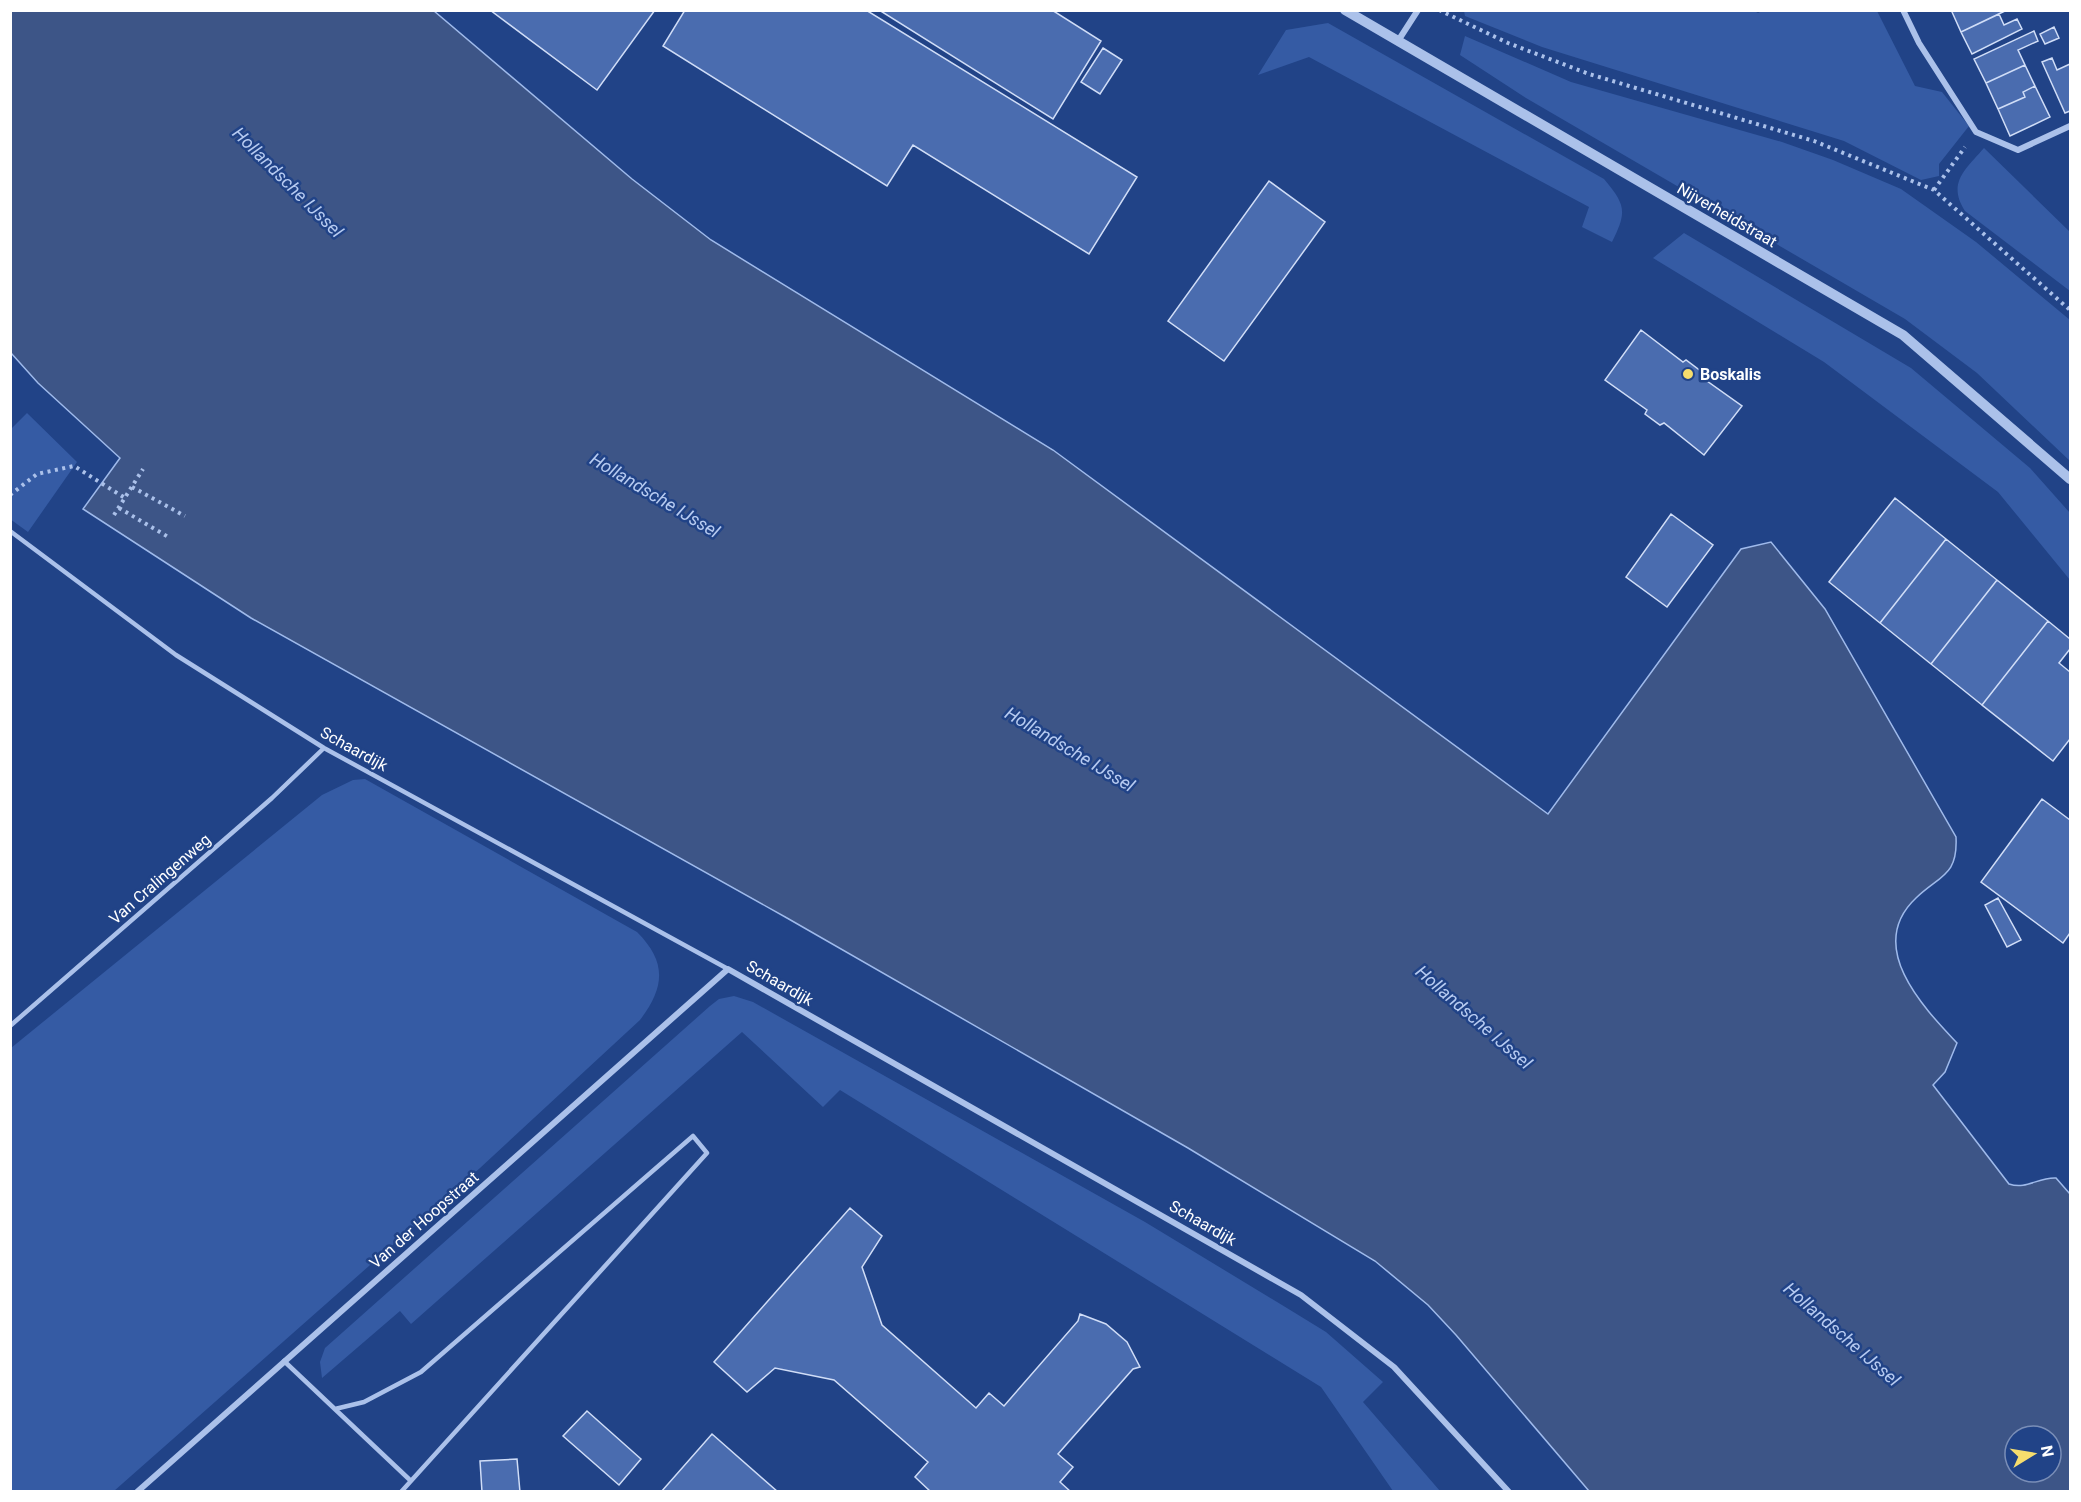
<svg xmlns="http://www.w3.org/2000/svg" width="2081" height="1502" font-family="Roboto,sans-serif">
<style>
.green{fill:#355ba4}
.water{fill:#3d5587;stroke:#9fbaeb;stroke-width:1.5;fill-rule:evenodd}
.building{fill:#4a6caf;stroke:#d0ddf7;stroke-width:1.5}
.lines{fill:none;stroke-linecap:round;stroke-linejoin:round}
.path{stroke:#abc1ea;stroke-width:4;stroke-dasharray:3 4.5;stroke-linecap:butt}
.service{stroke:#abc1ea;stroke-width:4.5}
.minor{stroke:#abc1ea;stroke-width:6}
.tertiary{stroke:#abc1ea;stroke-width:10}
.poi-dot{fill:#f6dd6d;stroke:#214387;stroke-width:2}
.labels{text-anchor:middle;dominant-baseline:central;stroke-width:5;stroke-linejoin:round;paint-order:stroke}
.street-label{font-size:16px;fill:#fff;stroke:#214387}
.poi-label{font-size:16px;font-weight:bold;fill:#fff;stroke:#214387;text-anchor:start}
.water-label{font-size:18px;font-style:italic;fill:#b7cbf1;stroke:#214387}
</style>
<rect width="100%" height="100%" fill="#214387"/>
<path class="green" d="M1754 11 1758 13 1764 10 1877 11 1915 86 1942 92 1969 126 1939 164V176L1921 180 1844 141 1542 47 1465 16 1464 11Z
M1328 23 1604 179C1626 205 1627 212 1612 242L1582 227 1589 207 1309 57 1258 75 1286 30Z
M1465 36 1571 82 1782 142 1833 160 1901 189 1976 242 2070 320V461L1977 373 1905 319 1526 98 1460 55Z
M1984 148 2070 232V291L1965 211C1947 183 1965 170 1984 148Z
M1684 233 1911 368 2030 468 2070 513V580L1998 492 1824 362 1653 258Z
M27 413 77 462 28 532 10 519 11 429Z
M365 779 637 932C667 962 665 987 640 1020L480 1168 114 1491H11V1048L322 795 353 780Z
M734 996 753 1002 1145 1222 1282 1305 1326 1332 1383 1382 1363 1402 1440 1491H1393L1321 1387 840 1090 823 1107 742 1032 411 1324 400 1311 322 1378 320 1362 325 1348 710 1006 719 999Z"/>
<path class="water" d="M11 10 434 11 632 179 711 240 1053 450 1548 814 1741 549 1771 542 1825 609 1956 837C1958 876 1940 875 1916 898 1865 946 1922 1006 1957 1043L1945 1072 1933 1085 2009 1184C2027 1190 2038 1177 2056 1178L2070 1194V1491H1589L1456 1335 1428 1305 1375 1261 1188 1148 787 918 251 618 83 509 120 458 38 383 11 353ZM2015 1436H2051V1472H2015Z"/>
<path class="building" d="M490 10H655L597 90Z
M685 10H866L1137 177 1089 254 913 145 887 186 663 46Z
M879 10H1052L1101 41 1053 119Z
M1954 10H2007L1961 32 1952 12Z
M1999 14 2004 25 2017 19 2022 29 1972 54 1961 32Z
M2054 27 2059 38 2045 44 2040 34Z
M2034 31 2038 41 2018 50 2025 65 1986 83 1974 59Z
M1103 48 1122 60 1100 94 1081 82Z
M2052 58 2057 70 2070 64V111L2065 113 2042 62Z
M2025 65 2035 86 2023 92 2025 97 1998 109 1986 83Z
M2035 86 2050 117 2010 136 1998 109 2025 97 2023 92Z
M1269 181 1325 222 1224 361 1168 321Z
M1641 330 1683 362 1686 360 1702 372 1700 376 1742 406 1704 455 1664 423 1660 425 1645 414 1647 410 1605 380Z
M1895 498 1946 539 1880 623 1829 582Z
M1671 514 1713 545 1667 607 1626 577Z
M1946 539 1997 580 1931 664 1880 623Z
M1997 580 2048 621 1982 705 1931 664Z
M2048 621 2070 639V649L2059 663 2070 672V739L2053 761 1982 705Z
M2042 799 2070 820V933L2063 943 1981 882Z
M1998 898 2021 940 2007 947 1985 905Z
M850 1208 882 1236 862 1267 882 1325 976 1408 989 1393 1004 1406 1078 1321 1080 1314 1106 1324 1127 1342 1140 1367 1133 1369 1058 1454 1073 1467 1060 1482 1071 1492H931L915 1477 928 1462 834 1380 775 1368 747 1392 714 1362Z
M587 1411 641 1459 619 1485 563 1436Z
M712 1434 778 1492H661Z
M517 1459 520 1492H482L480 1461Z"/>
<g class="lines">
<path class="path" d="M1439 10 1508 43 1589 74 1814 141 1934 190 2070 310
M1934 190 1965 147
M132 487 185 516
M10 495 37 474 74 466 125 498
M119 508 170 538
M114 515 143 469"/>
<path class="service" d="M10 531 176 655 324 748 728 969
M10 1026 272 798 324 748
M284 1361 411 1481
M335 1409 364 1402 421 1372 693 1136 707 1153 401 1492"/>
<path class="minor" d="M1903 10 1919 43 1976 132 2018 150 2070 126
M1398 41 1418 10
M137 1492 728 969 1301 1295 1394 1367 1509 1492"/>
<path class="tertiary" d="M1345 10 1903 335 2070 479"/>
</g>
<circle class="poi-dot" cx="1688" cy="374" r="6"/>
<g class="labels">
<g class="street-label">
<text transform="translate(1727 215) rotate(30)">Nijverheidstraat</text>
<text transform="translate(354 749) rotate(29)">Schaardijk</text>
<text transform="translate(160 879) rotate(-41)">Van Cralingenweg</text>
<text transform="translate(780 983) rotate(30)">Schaardijk</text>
<text transform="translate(424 1220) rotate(-41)">Van der Hoopstraat</text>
<text transform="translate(1203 1223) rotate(30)">Schaardijk</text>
</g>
<g class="poi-label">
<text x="1700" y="374">Boskalis</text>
</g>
<g class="water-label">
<text transform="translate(288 182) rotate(45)">Hollandsche IJssel</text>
<text transform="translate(655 495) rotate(31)">Hollandsche IJssel</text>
<text transform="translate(1070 749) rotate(31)">Hollandsche IJssel</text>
<text transform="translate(1474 1017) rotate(41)">Hollandsche IJssel</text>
<text transform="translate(1842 1334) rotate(41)">Hollandsche IJssel</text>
</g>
</g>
<rect width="2081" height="1502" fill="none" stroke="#ffffff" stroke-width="24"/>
<g transform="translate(2033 1454) rotate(79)"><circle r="28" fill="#214387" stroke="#7a8eb7" stroke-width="1.5"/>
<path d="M0-4.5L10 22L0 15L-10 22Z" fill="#f6dd6d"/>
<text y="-9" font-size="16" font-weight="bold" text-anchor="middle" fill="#ffffff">N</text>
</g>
</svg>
